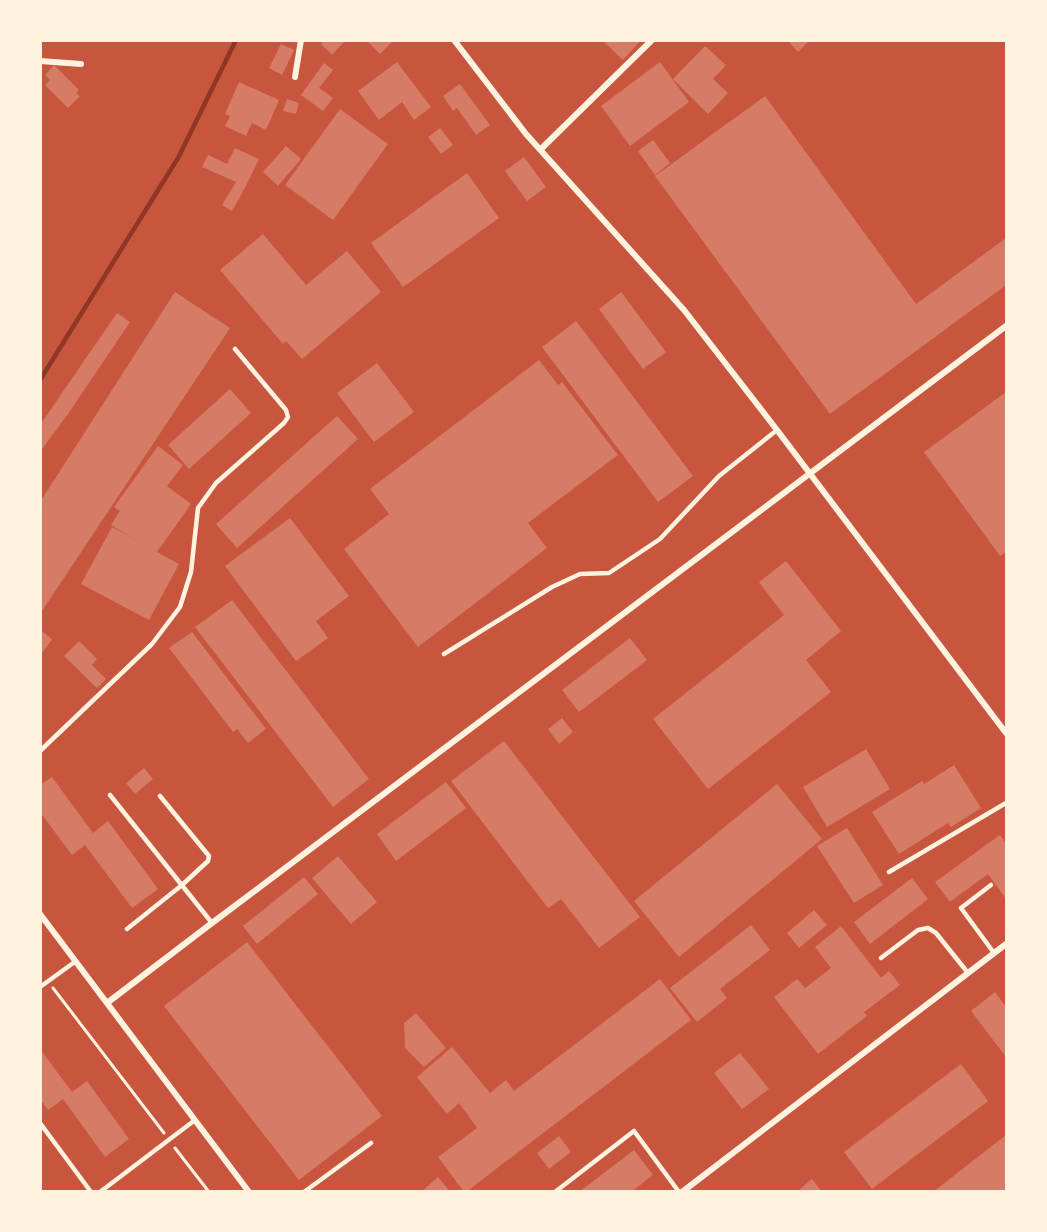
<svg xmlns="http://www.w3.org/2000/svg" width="1047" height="1232" font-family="'Exo 2',sans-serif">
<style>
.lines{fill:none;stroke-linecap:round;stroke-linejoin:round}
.stream{stroke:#8f3625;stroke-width:4.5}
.building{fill:#d67c66}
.path{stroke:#fff3e0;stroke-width:3}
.service{stroke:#fff3e0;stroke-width:4.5}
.minor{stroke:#fff3e0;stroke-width:6}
</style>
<rect width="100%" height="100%" fill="#c8553d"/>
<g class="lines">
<path class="stream" d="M40 380 178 158 236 40"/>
</g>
<path class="building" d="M324 40H346L332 55 321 44Z
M366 40H394L380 54Z
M602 40H641L623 60Z
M787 40H810L798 52Z
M281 44 294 50 282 75 269 68Z
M705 46 726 65 713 79 728 93 708 114 673 79Z
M397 62 431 107 414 120 402 102 379 120 358 91Z
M660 62 689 102 630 146 601 106Z
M324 63 333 70 319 88 333 98 323 111 301 95Z
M54 65 79 90 76 93 80 96 68 108 45 85 50 80 45 75Z
M239 82 279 100 266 130 252 123 246 136 225 126 230 116 225 114Z
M460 84 490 125 476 135 457 108 453 111 443 96Z
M765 96 916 304 1006 238V285L830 414 655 176Z
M287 99 299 103 296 114 283 111Z
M340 109 388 144 333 220 285 185Z
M440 128 453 145 441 154 428 137Z
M653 140 670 163 655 175 638 151Z
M286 146 301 159 278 186 263 172Z
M235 148 259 159 246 186 232 211 222 205 236 182 202 167 208 155 227 164Z
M524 157 546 187 527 201 505 171Z
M467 173 499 218 403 287 371 243Z
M263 234 306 285 347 251 381 292 302 359 286 341 283 344 220 270Z
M175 292 230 328 40 614V502Z
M621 292 666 352 643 369 599 309Z
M117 313 130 322 68 414 40 452V425Z
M576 321 693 476 658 502 542 347Z
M539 360 558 385 562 382 618 455 528 523 547 548 418 647 344 549 389 514 370 489Z
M377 363 414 412 374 442 337 393Z
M230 389 251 413 189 469 168 445Z
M1006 392V552L1000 556 924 452Z
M337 416 358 439 237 548 216 524Z
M158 446 183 465 167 486 191 504 157 552 179 564 149 620 81 584 112 527 136 540 111 525 120 511 114 507Z
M290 518 349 596 316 621 328 638 296 661 225 566Z
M786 561 841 631 806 660 831 692 708 789 653 719 784 615 759 582Z
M232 600 369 779 333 807 195 627Z
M40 630 52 639 40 656Z
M192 632 266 729 248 743 237 729 233 732 169 648Z
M630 638 647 660 579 712 562 690Z
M79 641 97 659 92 665 106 679 97 688 64 656Z
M562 718 573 732 559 744 548 729Z
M504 741 640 917 599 948 561 899 548 908 451 781Z
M866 749 890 789 827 827 803 787Z
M954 765 981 808 951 827 948 823 899 854 872 812 922 781 924 784Z
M144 768 153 779 135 794 126 783Z
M52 777 93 833 108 821 158 889 132 908 85 845 72 855 40 812V785Z
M446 782 466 808 396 861 377 834Z
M777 784 822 839 679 957 634 901Z
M847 828 883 885 854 903 817 846Z
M1000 835 1006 844V899L988 874 950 902 935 882Z
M338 856 377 902 351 924 312 878Z
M304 877 318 894 257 944 243 926Z
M912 878 928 899 870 944 854 922Z
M814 910 827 925 799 948 787 933Z
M751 925 770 950 720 989 727 998 697 1022 670 988Z
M841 926 881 978 889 971 900 985 864 1012 867 1016 818 1054 774 997 797 979 805 988 831 968 815 947Z
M247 942 382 1116 299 1180 164 1006Z
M660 979 691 1020 466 1192H464L438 1157 477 1128 459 1103 447 1114 417 1077 452 1047 490 1093 506 1080 514 1091Z
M995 992 1006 1007V1057L971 1011Z
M416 1013 446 1048 424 1067 405 1048 404 1023Z
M40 1049 72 1092 87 1081 129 1139 105 1157 63 1099 48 1110 40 1099Z
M740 1053 769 1089 742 1109 714 1073Z
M961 1064 988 1101 872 1189 844 1152Z
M1006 1135V1192H933Z
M559 1136 571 1152 549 1169 537 1153Z
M634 1150 653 1175 631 1192H579Z
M438 1177 448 1189 445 1192H421Z
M812 1179 822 1192H802L800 1189Z"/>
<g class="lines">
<path class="path" d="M53 988 164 1133
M175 1148 209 1192"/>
<path class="service" d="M444 654 552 587 580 574 609 573 660 539 719 476 777 430
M40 751 152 644 180 607 191 572 198 508 216 483 284 423 288 417 286 410 235 349
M110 795 212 923
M889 872 1006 803
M991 885 961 908 994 953
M127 929 182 885 208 861 209 856 160 796
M881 958 918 930 928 928 936 933 968 973
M40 987 76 961
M40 1123 91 1192
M100 1192 195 1120
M304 1192 371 1143
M555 1192 634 1131 679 1192"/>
<path class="minor" d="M454 40 526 134 684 310 777 430 1006 733
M40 61 81 64
M295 77 301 40
M541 149 652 40
M40 914 249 1192
M107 1003 212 923 1006 326
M682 1192 1006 944"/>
</g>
<rect width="1047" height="1232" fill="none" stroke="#fff3e0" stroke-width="84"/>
</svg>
